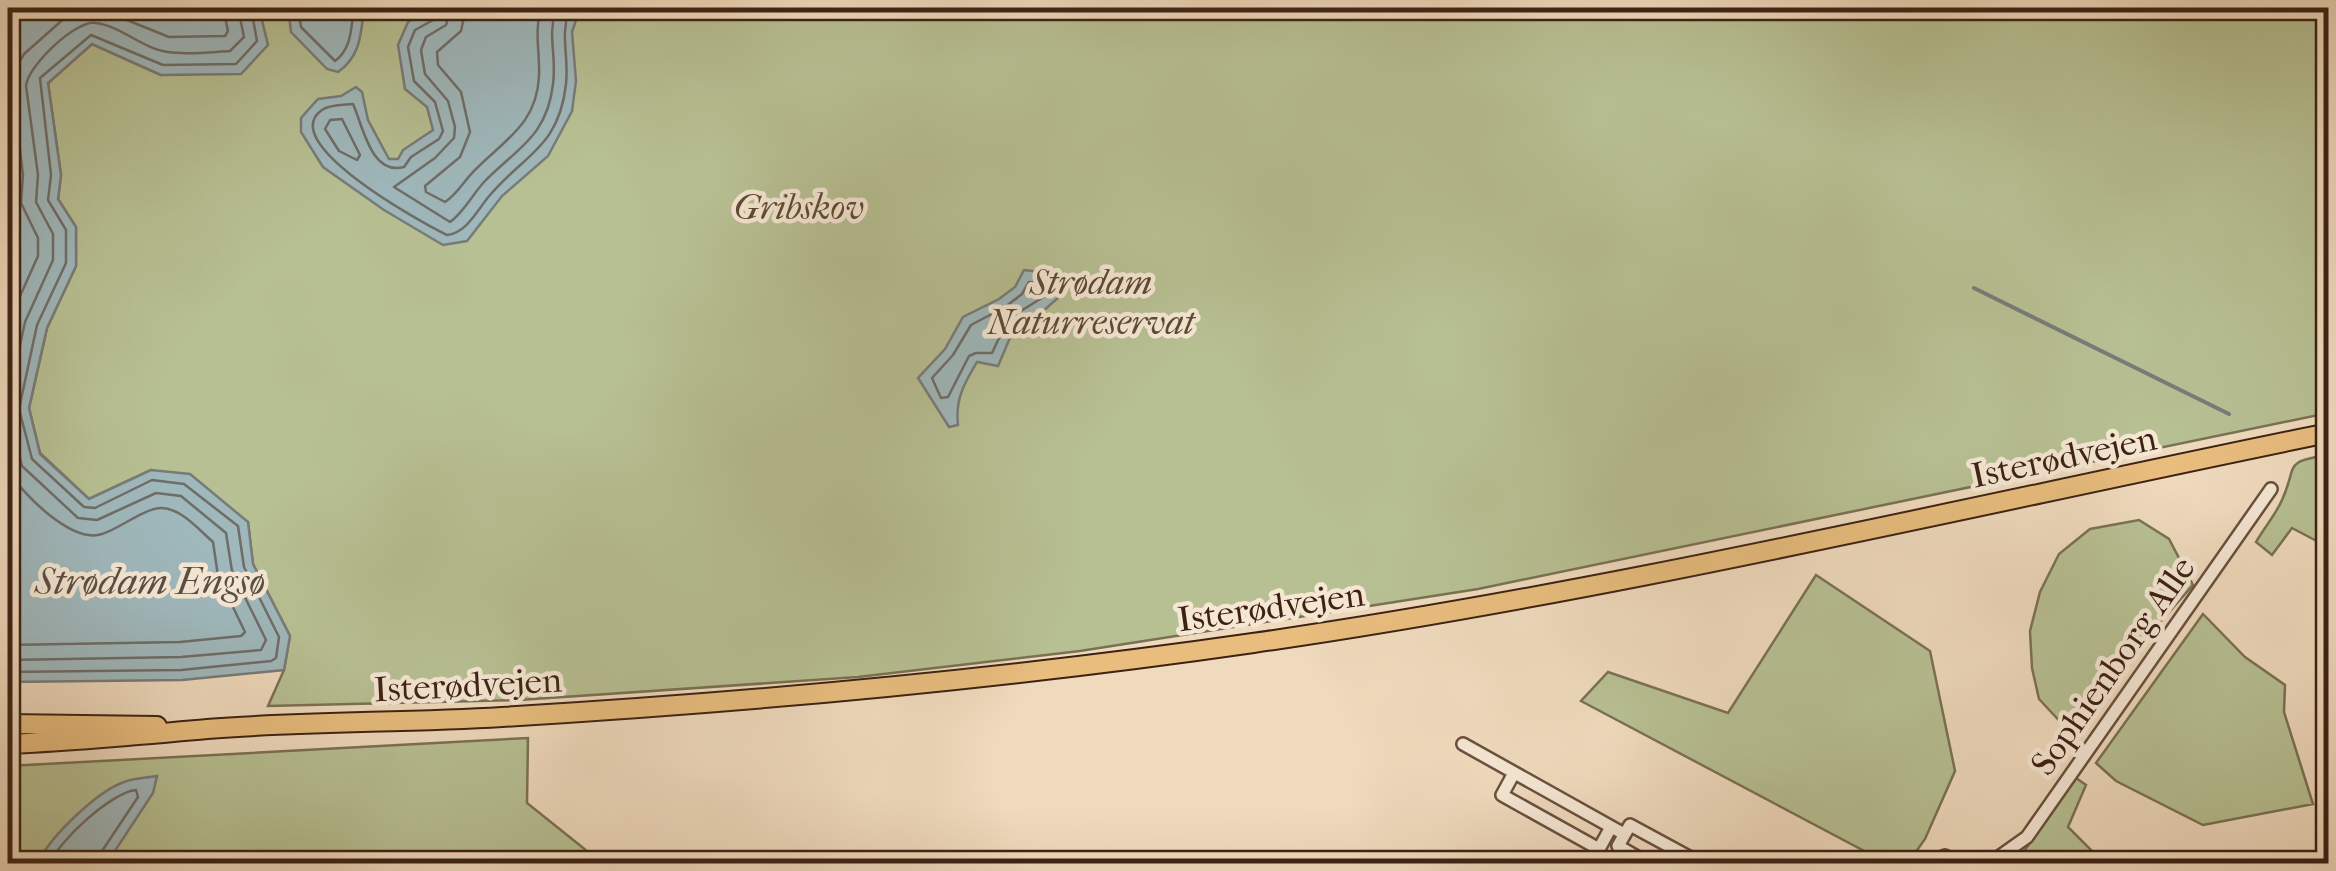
<svg xmlns="http://www.w3.org/2000/svg" width="2336" height="871" font-family="'IM FELL French Canon',serif">
<style>
.green{fill:#b7c093;stroke:#7a7154;stroke-width:2.5}
.water{fill:#9fb8bc;stroke:#787c79;stroke-width:2.5}
.lines{fill:none;stroke-linecap:round;stroke-linejoin:round}
.shore{stroke:#6e6d68;stroke-width:2.5}
.stream{stroke:#787c79;stroke-width:4}
.minor-casing{stroke:#6a503e;stroke-width:16}
.trunk-casing{stroke:#3d2214;stroke-width:22}
.minor{stroke:#f5e7d4;stroke-width:11}
.trunk{stroke:#e8bd7e;stroke-width:18}
.labels{text-anchor:middle;dominant-baseline:central;stroke-width:9;stroke-linejoin:round;paint-order:stroke}
.park-label{font-size:35px;font-style:italic;fill:#5c4a34;stroke:#f5e7d4}
.street-label{font-size:35px;fill:#3d2214;stroke:#f5e7d4}
.water-label{font-size:38px;font-style:italic;fill:#5a4f46;stroke:#f5e7d4}
</style>
<rect width="100%" height="100%" fill="#efdabd"/>
<filter id="stains"><feTurbulence type="fractalNoise" baseFrequency=".002" numOctaves="4"/><feColorMatrix values="0 0 0 0 .2 0 0 0 0 .09 0 0 0 0 .02 0 0 0 .5 -.17"/></filter>
<radialGradient id="worn" r=".72"><stop offset=".6" stop-color="#630" stop-opacity="0"/><stop offset="1" stop-color="#630" stop-opacity=".3"/></radialGradient>
<path class="green" d="M259 8H2328V413L1478 589 1080 651 858 677 519 700 268 706 284 670 290 636 253 564 248 522 151 470 89 499 40 453 29 408 47 328 76 266V227L58 199 61 175 48 83 92 44 161 75 264 19Z
M2328 455V547L2292 528 2272 555 2256 542C2264 528 2276 514 2282 500 2298 465 2282 462 2328 455Z
M2139 520 2169 539 2193 585 2066 728 2039 699 2032 668 2030 631 2040 592 2059 554 2090 529Z
M1816 575 1930 651 1955 771 1925 839 1908 863H1887L1581 701 1608 672 1728 713Z
M2203 614 2245 657 2285 685 2284 712 2313 804 2203 825 2116 781 2096 763Z
M528 738 527 803 602 863H107L109 860 40 859 41 863 8 864V766Z
M2076 778 2086 785 2068 827 2104 863 2015 864Z"/>
<path class="water" d="M8 8H259L268 45 241 74 161 75 92 44 48 83 61 175 58 199 76 227V266L47 328 29 408 40 454 89 499 151 470 190 474 248 522 253 564 290 636 284 670 182 680 8 682Z
M288 8H364C361 33 361 56 338 72L327 69 291 32Z
M454 8H580L572 32 576 81 572 111 548 156 502 196 467 241 443 245 384 210 323 167 301 132V118L318 99 341 96 356 87 362 92 368 120 389 159H398L403 150 433 130 427 107 405 89 398 45 408 22 422 13Z
M1024 270 1048 273 1059 297 1041 313 1015 326 998 366 977 362C964 384 955 399 958 425L949 427 918 378 945 349 963 317 999 299 1015 287Z
M157 776 153 793 107 863H41L40 859C53 834 98 791 124 782 134 778 146 778 157 776Z"/>
<g class="lines">
<path class="shore" d="M97 8 169 37 225 36 228 31 223 8
M298 8 301 27 335 61C352 49 351 27 354 8
M439 8 435 19 415 30 408 47 414 81 435 102 443 131 439 139 411 157 404 167C371 176 363 126 353 104 344 105 330 104 322 110 275 142 422 223 447 235 467 233 477 210 490 195 525 154 559 147 566 84 569 53 560 40 569 8
M451 8 446 25 426 37 421 50 425 74 448 101 455 127 454 138 435 158 394 187 450 222C463 213 473 194 484 182 517 148 547 137 553 84 557 55 547 38 556 8
M466 8 461 31 437 52 438 65 461 92 470 132 460 157 425 186 426 192 445 202C457 195 465 179 476 169 506 139 537 123 539 76 540 52 534 32 541 8
M342 119 360 155 357 160 339 151 325 129 330 120Z
M1029 282 1041 283 1045 296 1008 319 992 353H976L969 356 948 397 941 398 932 378 953 355 971 325 1005 307 1022 294Z
M8 333 12 314 38 256V238L21 203 23 175 11 76 24 54 67 16 88 8
M8 402 25 322 53 260V234L36 202 38 175 26 86C27 67 76 19 96 23 121 26 143 49 168 52 188 55 211 52 230 51L244 37 238 8
M8 413 22 466 78 518 97 520 156 493 181 496 226 533 232 571 266 640 261 650 181 657 8 660
M8 471C24 495 72 544 102 534 121 528 141 510 160 508 180 507 199 530 213 542L218 576 245 632 241 636 180 642 8 645
M8 672 181 670 271 661 276 658 279 637 244 567 238 526 184 484 152 480 95 508 84 507 32 459 19 409 37 325 66 263V230L48 200 51 175 40 78 91 35 163 65 236 64 257 41 251 8
M50 864C58 841 112 792 136 790L138 797 100 854 99 864"/>
<path class="stream" d="M1974 288 2229 414"/>
<g class="minor-casing">
<path id="minor" d="M1463 744 1624 834
M1514 773 1502 795 1599 849 1611 827
M1649 864 1618 846 1630 825 1702 864
M1927 864 1945 856 1964 864
M1989 864 2027 837 2271 489"/>
</g>
<g class="trunk-casing">
<path id="trunk" d="M8 724 157 726
M8 744C75 741 140 735 207 729 305 721 404 723 502 717 753 702 1003 679 1253 643 1615 591 1970 506 2328 433"/>
</g>
<use href="#minor" class="minor"/>
<use href="#trunk" class="trunk"/>
</g>
<g class="labels">
<g class="park-label">
<text x="799" y="207">Gribskov</text>
<text x="1091" y="282">Strødam<tspan x="1091" dy="40">Naturreservat</tspan></text>
</g>
<g class="street-label">
<text transform="translate(2064 457) rotate(-12)">Isterødvejen</text>
<text transform="translate(1271 607) rotate(-8)">Isterødvejen</text>
<text transform="translate(2113 666) rotate(-55)">Sophienborg Alle</text>
<text transform="translate(468 685) rotate(-3)">Isterødvejen</text>
</g>
<g class="water-label">
<text x="150" y="581">Strødam Engsø</text>
</g>
</g>
<rect width="2336" height="871" fill="none" stroke="#efdabd" stroke-width="40"/>
<rect x="10" y="10" width="2316" height="851" fill="none" stroke="#3d2214" stroke-width="5"/>
<rect x="20" y="20" width="2296" height="831" fill="none" stroke="#3d2214" stroke-width="2.5"/>
<rect width="100%" height="100%" filter="url(#stains)"/>
<rect width="100%" height="100%" fill="url(#worn)"/>
</svg>
